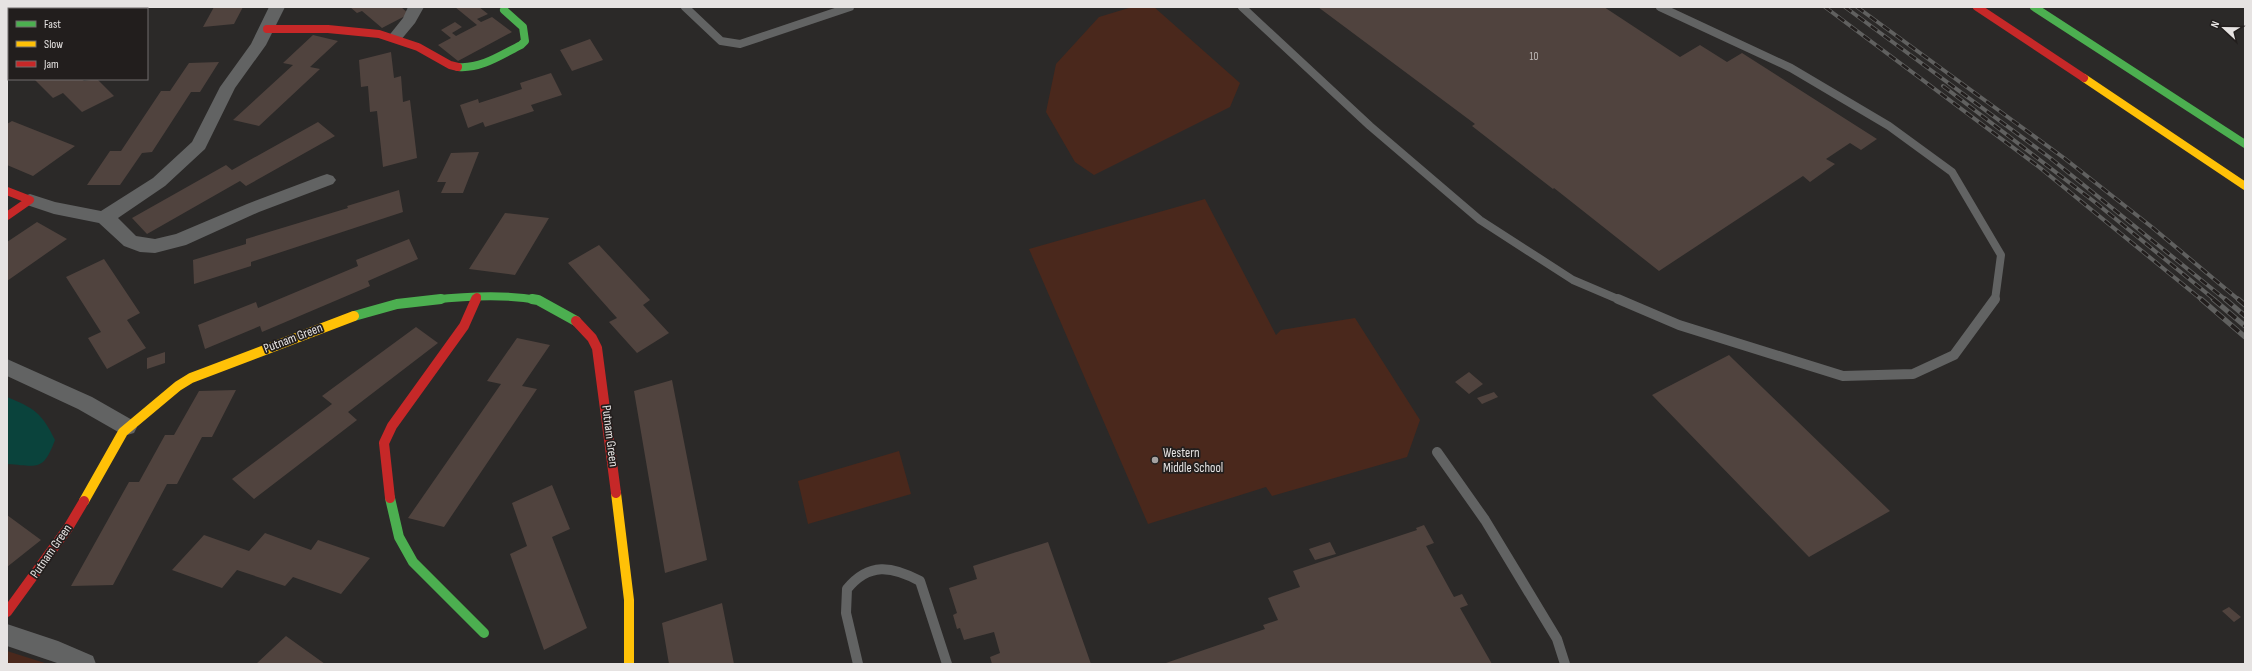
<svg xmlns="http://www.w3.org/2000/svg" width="2252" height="671" font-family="'Sofia Sans Condensed',sans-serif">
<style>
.green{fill:#4a281c}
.water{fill:#0a433c}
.building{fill:#50433e}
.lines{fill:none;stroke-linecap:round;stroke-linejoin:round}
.lane-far1{stroke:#626363;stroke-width:8}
.lane{stroke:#626363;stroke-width:10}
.street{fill:#626363;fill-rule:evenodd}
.fast-far1{stroke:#4caf50;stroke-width:8}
.fast{stroke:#4caf50;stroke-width:10}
.slow-far1{stroke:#ffc107;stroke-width:8}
.slow{stroke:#ffc107;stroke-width:10}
.jam-far1{stroke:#c62828;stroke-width:8}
.jam{stroke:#c62828;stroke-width:10}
.rail-far1-casing{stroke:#60605f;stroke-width:4}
.rail-casing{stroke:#60605f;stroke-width:5}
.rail-far1{stroke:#221e1d;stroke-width:2.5;stroke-dasharray:8;stroke-linecap:butt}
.rail{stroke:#221e1d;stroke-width:3.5;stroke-dasharray:10;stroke-linecap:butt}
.poi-dot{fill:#a5a2a1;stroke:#221e1d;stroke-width:1.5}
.labels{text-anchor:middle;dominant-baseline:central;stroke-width:3.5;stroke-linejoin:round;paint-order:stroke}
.number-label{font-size:11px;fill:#c0bbb9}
.street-label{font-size:13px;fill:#e6e3e2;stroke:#221e1d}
.poi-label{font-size:13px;fill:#e6e3e2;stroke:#221e1d;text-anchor:start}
</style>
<rect width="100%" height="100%" fill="#2b2928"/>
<path class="green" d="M1132 7H1154L1240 83 1230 107 1094 175 1075 162 1046 112 1056 64 1099 17Z
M1205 199 1276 335 1281 330 1355 318 1420 420 1407 457 1272 496 1266 487 1148 524 1029 249Z
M899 451 911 494 808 524 798 481Z
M7 651 48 664H7Z"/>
<path class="water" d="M7 397C34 408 42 413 55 440 43 472 38 466 7 464Z"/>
<path class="building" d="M214 7H243L234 24 203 27Z
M350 7H401L409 14 382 28 362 11 357 13Z
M455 7H479L488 14 477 19 481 22 492 17 512 32 458 61 438 45 451 38 441 30 455 22 462 27 452 33 456 36 477 25Z
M1318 7H1604L1680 57 1700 45 1727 62 1742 53 1877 139 1861 150 1850 143 1826 159 1835 164 1810 182 1803 176 1659 271 1554 188 1553 189 1472 126 1475 124Z
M313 35 338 41 310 67 320 69 259 126 233 120 293 65 283 63Z
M590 39 603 60 572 71 560 50Z
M391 52 394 78 401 76 403 102 410 100 417 158 383 167 377 111 370 112 368 86 361 87 359 60Z
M219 62 200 92H191L152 152 142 153 120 185H87L110 151H121L161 91H170L189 63Z
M551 73 562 95 531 105 534 111 485 127 483 122 468 128 460 105 478 99 479 103 522 89 520 83Z
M34 79H81L84 81 97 79 114 96 82 112 63 93 53 98Z
M12 121 75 146 33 176 7 165V124Z
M318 122 335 136 246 186 240 181 147 234 132 218 226 165 232 170Z
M479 152 463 193H441L446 182H437L451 153Z
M399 190 403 212 251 262V266L194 284 193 260 246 244V239L348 208 347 206Z
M505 213 549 218 515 275 469 269Z
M37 222 67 239 7 281V242Z
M409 239 418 259 368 281 370 286 262 332 260 326 205 349 198 325 256 302 258 308 358 266 356 260Z
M599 245 650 300 643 305 669 333 637 353 609 322 617 318 568 263Z
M104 259 140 313 127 320 146 348 107 369 88 338 101 332 66 277Z
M416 327 438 343 348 412 357 420 254 499 232 479 332 404 322 396Z
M517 338 550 345 522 386 537 389 444 527 408 518 501 384 487 381Z
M165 352V363L147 369V358Z
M1729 355 1734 360 1890 511 1809 557 1652 395Z
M1469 372 1483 384 1469 394 1455 382Z
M672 380 707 560 665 573 634 391Z
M236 390 212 437H202L177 484H167L113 585 71 586 129 482H139L165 435H174L199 391Z
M1494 392 1498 397 1482 404 1477 398Z
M552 485 570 529 552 537 587 628 544 650 510 554 527 546 512 503Z
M7 515 41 540 7 567Z
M1424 525 1434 543 1426 546 1454 597 1462 594 1468 605 1460 608 1492 664H1163L1265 629 1263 625 1278 620 1268 598 1300 587 1293 571 1417 530 1416 528Z
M265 533 311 550 318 540 370 558 341 594 293 577 285 586 237 570 222 588 172 570 204 535 249 551Z
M1048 542 1091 664H992L990 657 1000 653 994 632 964 640 960 628 957 629 953 615 957 613 949 588 977 579 973 566Z
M1330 542 1336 554 1315 560 1309 549Z
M722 603 734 664H669L662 623Z
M2229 607 2241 617 2234 622 2222 611Z
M286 636 325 664H256Z"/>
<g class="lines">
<path class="lane-far1" d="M685 7 721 41 740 44 850 7
M1242 7 1370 126 1480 220 1573 280 1620 300
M1660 7 1791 68 1889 126 1952 172 2001 255 1995 300"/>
<path class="lane" d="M1618 299 1679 325 1843 376 1913 374 1954 355 1995 299
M1437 452 1485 520 1557 639 1565 664
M858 664 846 613 847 589C869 562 892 566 920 581L947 664"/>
<path class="street" d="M269 7H285L266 45 235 88 205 149 165 186 118 218 136 236 155 239 176 234 247 204 321 176 327 174 333 176 336 180 333 184 259 212 186 245 155 253 140 252 124 246 99 223 54 214 24 204 21 200 24 196 30 194 55 202 101 211 153 178 192 142 220 87 251 44Z
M408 7H424L415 23 400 41H390L387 38 403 18Z
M7 359 92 397 134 421 137 427 134 433 127 435 120 433 78 409 7 376Z
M7 624 58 641 93 656 96 664H60L7 646Z"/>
<path class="fast-far1" d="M2034 7 2245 144
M458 67C481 69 501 55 521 45L525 41 523 27 504 10
M432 300C467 296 504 294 538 300"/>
<path class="fast" d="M532 299 538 300 576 321
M354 316 397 304 441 299
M390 498 399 537 413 562 484 633"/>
<path class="slow-far1" d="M2084 78 2245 186"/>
<path class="slow" d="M616 493 629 600V664
M84 501 123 432 178 386 191 378 354 316"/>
<path class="jam-far1" d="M1977 7 2084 78
M267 29H328L379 34 418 47 450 65 458 67
M7 191 30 200 7 216
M476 300 477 297"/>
<path class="jam" d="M576 321 592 338 597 348 616 493
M390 498 384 443 392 426 464 326 476 299
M7 612 68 528 84 501"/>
<g class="rail-far1-casing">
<path id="rail-far1" d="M1825 7 2039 167 2202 300
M1845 7 2049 157 2226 300
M1857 7 2064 158 2153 228 2239 300
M1943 86 2096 203 2215 300"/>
</g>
<g class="rail-casing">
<path id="rail" d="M2201 299 2245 337
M2213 299 2245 326
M2225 299 2245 316
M2238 299 2245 305"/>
</g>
<use href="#rail-far1" class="rail-far1"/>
<use href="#rail" class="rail"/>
</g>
<circle class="poi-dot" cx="1155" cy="460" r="4"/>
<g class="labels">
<g class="number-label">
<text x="1534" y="56">10</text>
</g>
<g class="street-label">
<text transform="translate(293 338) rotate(-21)">Putnam Green</text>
<text transform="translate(610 436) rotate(83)">Putnam Green</text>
<text transform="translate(51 551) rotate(-55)">Putnam Green</text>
</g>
<g class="poi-label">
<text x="1163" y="453">Western<tspan x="1163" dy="15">Middle School</tspan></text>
</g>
</g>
<rect width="2252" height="671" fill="none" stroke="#e6e3e2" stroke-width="16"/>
<rect x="8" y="8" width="140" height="72" fill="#221e1d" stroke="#706d6c"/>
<rect x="16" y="21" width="20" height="6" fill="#4caf50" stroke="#706d6c"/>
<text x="44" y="28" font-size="12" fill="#e6e3e2">Fast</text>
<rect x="16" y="41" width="20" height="6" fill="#ffc107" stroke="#706d6c"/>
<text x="44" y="48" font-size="12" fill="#e6e3e2">Slow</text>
<rect x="16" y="61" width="20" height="6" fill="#c62828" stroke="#706d6c"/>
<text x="44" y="68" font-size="12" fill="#e6e3e2">Jam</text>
<g transform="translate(2224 28) rotate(292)" stroke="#221e1d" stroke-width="3" paint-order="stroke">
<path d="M0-3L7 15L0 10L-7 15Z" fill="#e6e3e2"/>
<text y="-6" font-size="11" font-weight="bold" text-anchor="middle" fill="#e6e3e2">N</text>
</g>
</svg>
